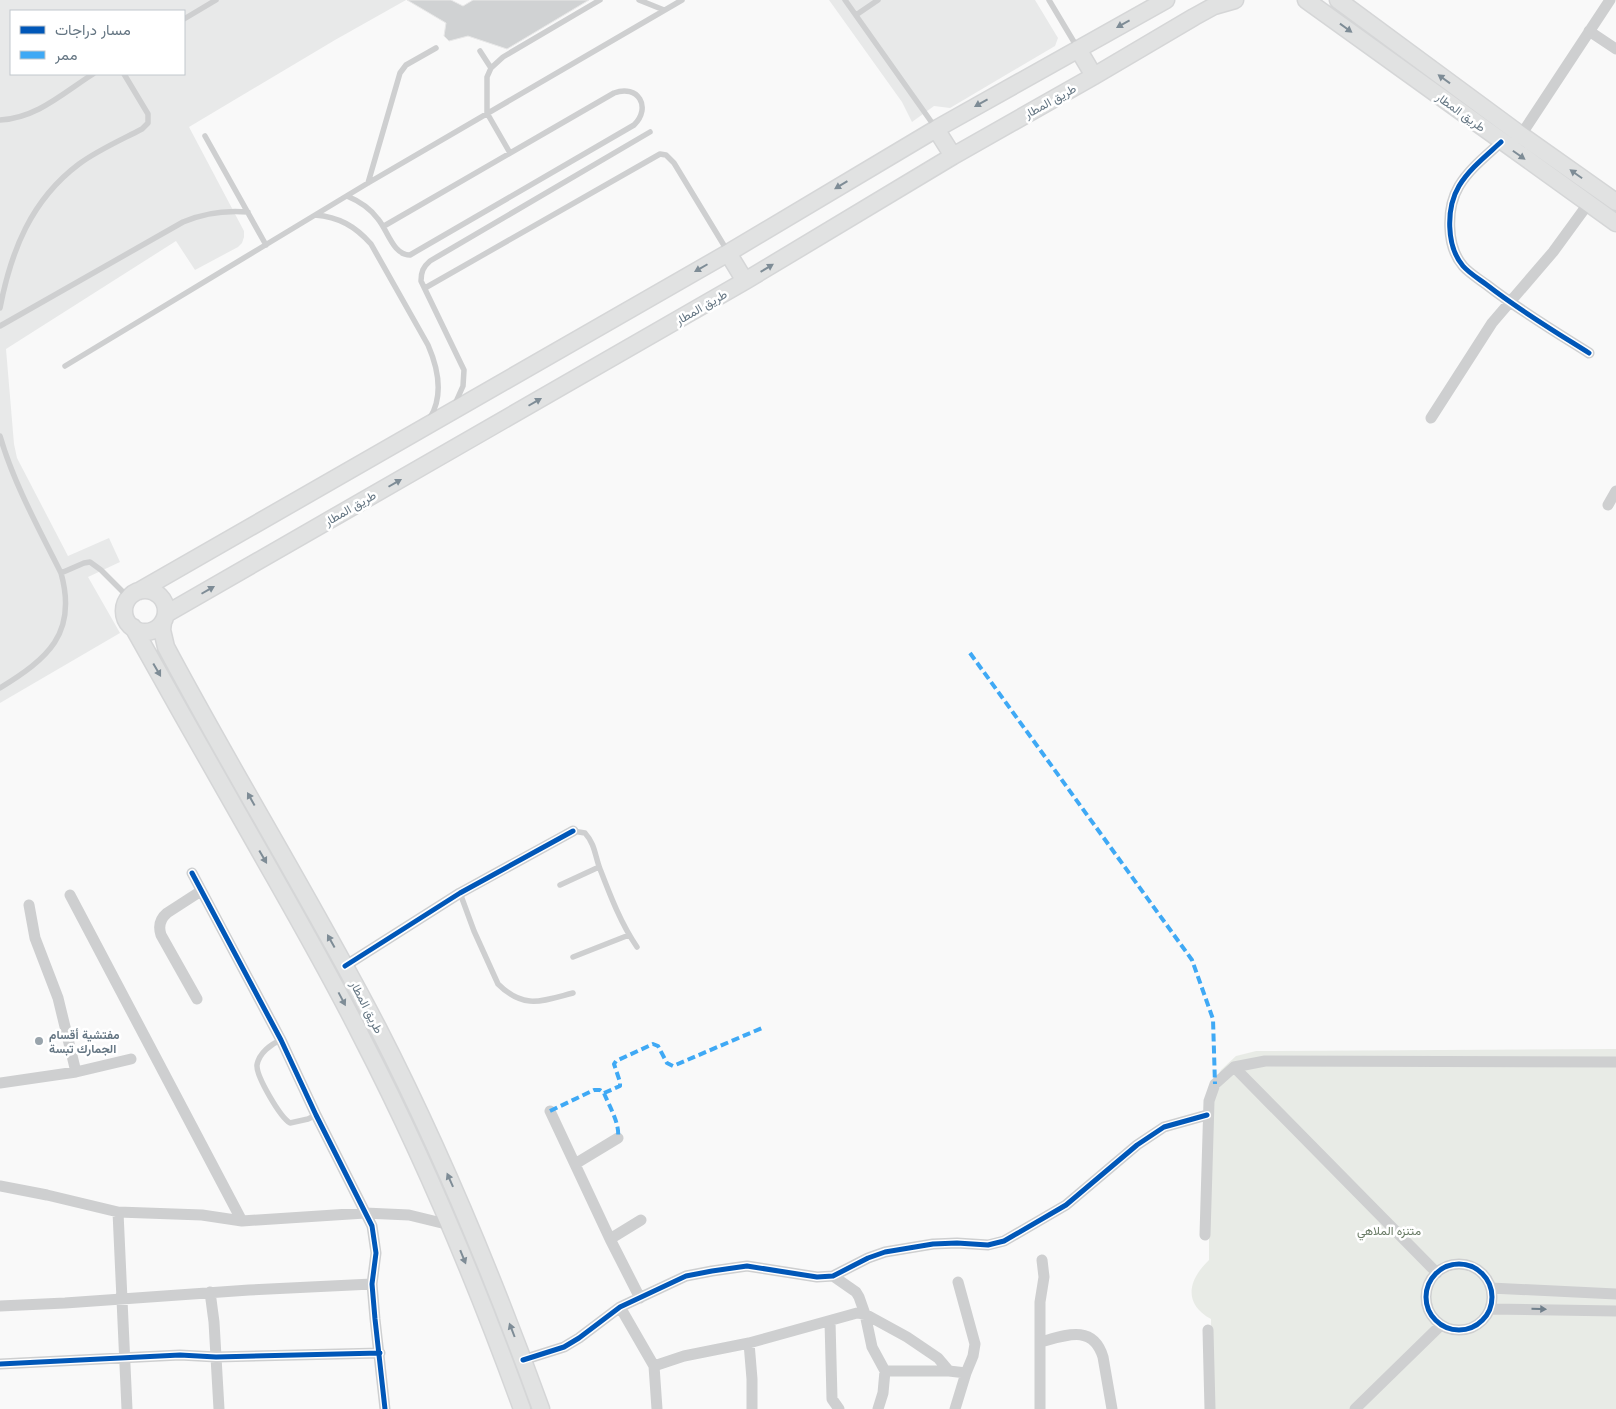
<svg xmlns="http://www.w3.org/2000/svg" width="1616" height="1409" font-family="Quicksand,Vazirmatn,sans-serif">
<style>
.built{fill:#e8e9e9;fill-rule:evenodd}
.green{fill:#e8ebe6}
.building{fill:#d0d2d3;stroke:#e8e8e8}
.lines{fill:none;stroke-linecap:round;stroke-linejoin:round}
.secondary-casing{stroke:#d5d6d7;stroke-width:19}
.lane{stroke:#cecfd0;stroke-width:5.5}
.street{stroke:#cecfd0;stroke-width:11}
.secondary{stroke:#e1e2e2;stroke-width:16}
.quiet{stroke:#3fa9f5;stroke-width:4;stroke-dasharray:8 4;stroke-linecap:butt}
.cycleway-casing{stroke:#fff;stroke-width:8}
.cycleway{stroke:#0057b8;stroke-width:5}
.oneway{fill:#7e8c96}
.oneway2{fill:#707f8b}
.poi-dot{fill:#99a4ac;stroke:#fff;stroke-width:2}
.labels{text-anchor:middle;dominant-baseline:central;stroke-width:5;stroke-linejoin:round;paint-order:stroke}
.street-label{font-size:12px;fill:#657683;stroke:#fff}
.poi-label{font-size:12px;font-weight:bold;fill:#657683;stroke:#fff;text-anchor:start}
.park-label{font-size:12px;fill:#687a64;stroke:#fff}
</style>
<rect width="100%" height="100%" fill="#f9f9f9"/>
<path class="built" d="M0 0H406L335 40 189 127 244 231V237L242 243 238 247 195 270 176 241 6 349 14 444 17 458 68 556 109 538 120 562 88 577 120 633 0 703ZM11 11H184V74H11Z
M829 0H1035L1058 38 1055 46 950 108 934 106 912 122 902 102Z"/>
<path class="green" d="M1616 1049V1409H1210L1211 1319C1182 1303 1189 1279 1209 1260V1092L1221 1070 1236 1056 1256 1051Z"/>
<path class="building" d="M407 0H451L463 6 473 0H589L507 49 468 36 449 41 444 36 446 23Z"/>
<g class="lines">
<g class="secondary-casing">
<path id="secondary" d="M1306 0 1616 223
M1338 0 1521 135 1616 202
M1078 49 1094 76
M936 129 953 156
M728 253 745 281
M124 611a21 21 0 1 1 42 0a21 21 0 1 1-42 0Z
M139 591 728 253 936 129 1166 0
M166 614 745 281 953 156 1094 76 1194 17 1214 6 1235 0
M163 622 162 630 166 647C234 775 311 899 378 1028 441 1151 494 1279 541 1409
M133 627C176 704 219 780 263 857 297 917 331 976 362 1038 424 1158 476 1282 522 1409"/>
</g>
<path class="lane" d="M639 0 664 10
M845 0 935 127
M1049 0 1077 47
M856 15 878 0
M184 19 216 0
M480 51 491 68
M0 120C37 118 63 93 93 74
M205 136 266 245
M510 153 487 113V77L491 68 503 57 600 0
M368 183 400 73 406 65 436 48
M347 196C359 201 370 208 378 219 388 231 393 255 410 255L634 125C652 107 638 84 614 93L384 226
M315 215C339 217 355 226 371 244L428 345C438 368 444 395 430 418
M425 288 660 154 666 155 674 163 728 252
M0 308C11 251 31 200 79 164 98 150 121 140 142 129L148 123V114L124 74
M0 326 183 222C204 213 225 210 248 212
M65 366 368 183 682 0
M455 404 463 386 464 370 421 281C421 272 423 267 430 261L650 132
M0 436C14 484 39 529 61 573 78 634 47 659 0 688
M61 573 84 563 90 562 101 570 129 598
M573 831 585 833C595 844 595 856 600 869 610 895 621 924 637 947
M560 885 599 867
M460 893 474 931 498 984C524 1010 542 1001 573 993
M573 957 629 935
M281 1040C271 1044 259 1053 257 1065 256 1076 280 1117 290 1123L308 1119 316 1115"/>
<path class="street" d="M1589 31 1616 49
M1521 135 1610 0
M1501 142C1487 155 1469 169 1459 186 1446 208 1446 246 1463 266 1469 273 1479 279 1487 285 1519 310 1554 331 1589 353
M1431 418 1492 323 1553 252 1588 204
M1608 505 1616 491
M192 873 281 1040 316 1115 372 1226 376 1253 372 1284 375 1319 385 1409
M70 895 242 1221
M29 905 35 938 58 998 76 1072
M345 966 460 893 573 831
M197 999 161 935C158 926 160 919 167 913L201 891
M1234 1067 1437 1273
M0 1083 76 1072 131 1059
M550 1111 610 1239 640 1298
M575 1164 618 1138
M0 1186 47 1195 118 1212 202 1215 242 1221 365 1213 409 1215 450 1225
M118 1212 127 1409
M1205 1235 1209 1101 1215 1084 1234 1067 1265 1061 1616 1062
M610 1239 641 1220
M1426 1297a33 33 0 1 1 66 0a33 33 0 1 1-66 0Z
M833 1276 856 1292 859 1297 865 1314 872 1347 885 1371H949
M1491 1288 1616 1294
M210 1292 214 1322 219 1409
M0 1306 65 1303 249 1290 372 1284
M620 1307 654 1366 657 1409
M1490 1309 1616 1311
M830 1321 832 1399 839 1409
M1208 1330 1210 1409
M1041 1342C1066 1335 1093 1324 1103 1357L1112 1409
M749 1343 752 1379V1409
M523 1360 564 1347 579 1338 620 1307 686 1276 712 1271 747 1266 817 1277 833 1276 868 1258 885 1252 933 1244 957 1243 988 1245 1004 1241 1066 1205 1137 1145 1164 1127 1207 1115
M0 1364 180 1355 216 1357 380 1353
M654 1366 684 1356 749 1343 857 1313 865 1314 907 1337 938 1358 949 1371 966 1373
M878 1409 883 1393 885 1371
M955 1409 966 1373 973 1356 975 1344 958 1282
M1040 1409V1302L1044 1277 1042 1260
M1355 1409 1441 1325"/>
<use href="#secondary" class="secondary"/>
<path class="quiet" d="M970 653 1192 960 1213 1019 1215 1084
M604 1093 620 1086V1082L614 1064 616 1061 653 1044 658 1046 667 1063 673 1066 762 1028
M550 1111 594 1090H600L604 1093C609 1106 620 1123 618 1138"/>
<g class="cycleway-casing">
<path id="cycleway" d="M1501 142C1487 155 1469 169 1459 186 1446 208 1446 246 1463 266 1469 273 1479 279 1487 285 1519 310 1554 331 1589 353
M192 873 281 1040 316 1115 372 1226 376 1253 372 1284 375 1319 385 1409
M345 966 460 893 573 831
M1426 1297a33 33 0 1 1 66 0a33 33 0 1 1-66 0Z
M523 1360 564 1347 579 1338 620 1307 686 1276 712 1271 747 1266 817 1277 833 1276 868 1258 885 1252 933 1244 957 1243 988 1245 1004 1241 1066 1205 1137 1145 1164 1127 1207 1115
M0 1364 180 1355 216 1357 380 1353"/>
</g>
<use href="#cycleway" class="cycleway"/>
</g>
<defs><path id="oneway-solid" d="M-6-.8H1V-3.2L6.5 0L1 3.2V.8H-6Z" transform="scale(1.25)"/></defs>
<g class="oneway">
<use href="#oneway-solid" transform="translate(1123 24) rotate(151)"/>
<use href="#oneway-solid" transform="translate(1346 28) rotate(36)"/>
<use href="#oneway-solid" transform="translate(1444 79) rotate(-144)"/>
<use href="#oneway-solid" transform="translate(981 103) rotate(151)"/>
<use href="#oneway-solid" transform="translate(1519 155) rotate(35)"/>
<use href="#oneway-solid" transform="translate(1576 174) rotate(-145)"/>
<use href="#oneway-solid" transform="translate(841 185) rotate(149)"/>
<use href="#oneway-solid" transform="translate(701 268) rotate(150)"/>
<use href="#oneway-solid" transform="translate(767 268) rotate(-31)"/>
<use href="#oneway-solid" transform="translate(535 402) rotate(-30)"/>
<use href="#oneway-solid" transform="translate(395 483) rotate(-30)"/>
<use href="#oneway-solid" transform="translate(208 590) rotate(-30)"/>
<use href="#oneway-solid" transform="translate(157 670) rotate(60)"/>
<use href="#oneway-solid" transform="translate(251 799) rotate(-119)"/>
<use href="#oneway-solid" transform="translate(263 857) rotate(60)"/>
<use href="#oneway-solid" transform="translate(331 941) rotate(-119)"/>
<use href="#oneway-solid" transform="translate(342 999) rotate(62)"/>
<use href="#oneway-solid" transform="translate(450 1180) rotate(-114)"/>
<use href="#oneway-solid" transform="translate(463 1257) rotate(68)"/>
<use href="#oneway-solid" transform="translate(512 1330) rotate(-111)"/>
</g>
<use class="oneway2" href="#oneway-solid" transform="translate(1539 1309) rotate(1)"/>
<circle class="poi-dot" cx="39" cy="1041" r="5"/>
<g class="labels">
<g class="street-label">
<text transform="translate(1050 101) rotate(-29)">طريق المطار</text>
<text transform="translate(1461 112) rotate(36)">طريق المطار</text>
<text transform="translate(701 307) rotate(-30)">طريق المطار</text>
<text transform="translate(350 508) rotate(-30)">طريق المطار</text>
<text transform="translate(367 1007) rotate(63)">طريق المطار</text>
</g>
<g class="poi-label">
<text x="49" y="1034">مفتشية أقسام<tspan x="49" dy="14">الجمارك تبسة</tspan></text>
</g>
<g class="park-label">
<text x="1389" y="1230">متنزه الملاهي</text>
</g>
</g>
<rect x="10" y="10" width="175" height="65" fill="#ffffff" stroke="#c1c8cd"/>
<rect x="20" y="26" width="25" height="8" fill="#0057b8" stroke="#c1c8cd"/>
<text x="55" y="35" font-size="15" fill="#657683">مسار دراجات</text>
<rect x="20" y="51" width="25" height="8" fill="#3fa9f5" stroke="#c1c8cd"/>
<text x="55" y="60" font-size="15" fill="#657683">ممر</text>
</svg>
